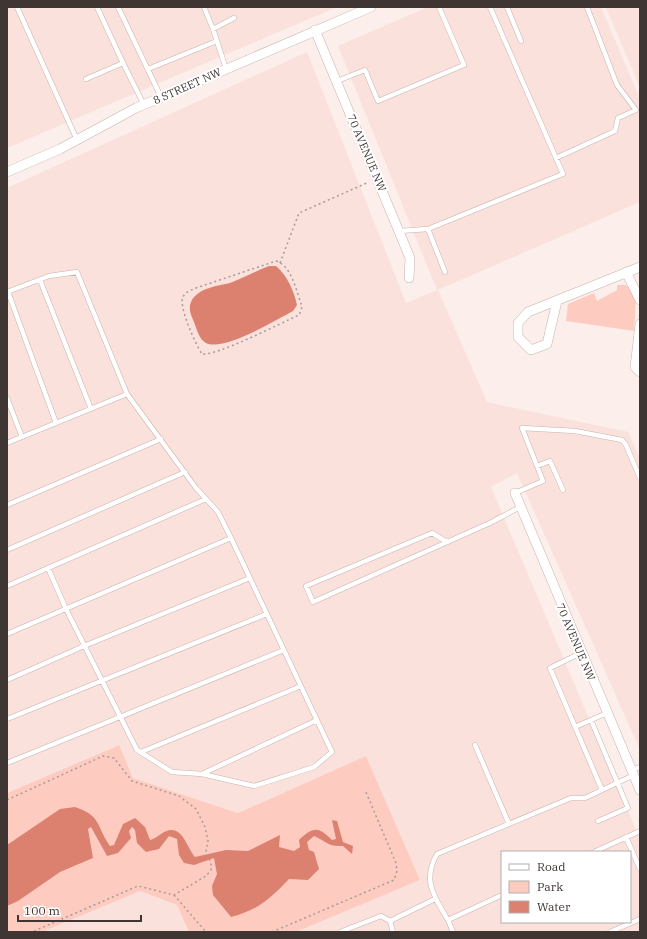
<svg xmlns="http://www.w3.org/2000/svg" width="647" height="939" font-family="'IBM Plex Serif',serif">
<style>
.built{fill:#fbe1dc;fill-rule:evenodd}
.green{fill:#fecbc1}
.water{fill:#dc8170}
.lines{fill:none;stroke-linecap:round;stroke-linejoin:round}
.lane-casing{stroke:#c8b2ad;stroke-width:5.5}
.street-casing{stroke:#c8b2ad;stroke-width:10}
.path{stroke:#a79b99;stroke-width:1.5;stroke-dasharray:2 3;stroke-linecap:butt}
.lane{stroke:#fff;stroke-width:4.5}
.street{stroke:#fff;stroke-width:9}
.labels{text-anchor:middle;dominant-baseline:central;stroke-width:4;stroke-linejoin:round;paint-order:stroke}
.street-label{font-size:11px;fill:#3f3634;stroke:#fff}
</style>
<rect width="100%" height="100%" fill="#fceeeb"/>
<path class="built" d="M7 7H337L7 148Z
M428 7H601L640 99V202L438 290 487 402 628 432 640 459V750L517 473 491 487 640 839V932H296L420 880 366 756 238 813 133 778 118 745 7 793V188L307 52 406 303 437 290 338 46ZM502 852H630V922H502Z
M606 7H640V88Z
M140 891 177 905 189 932H42Z"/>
<path class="green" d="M617 285H626L636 298 634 331 566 321 568 304 594 293 597 301 617 290Z
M119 745 133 778 238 813 366 756 420 880 296 932H189L177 905 140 891 42 932H7V793Z"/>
<path class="water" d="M269 266H276C287 275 294 291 297 305L293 311C276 320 223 352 206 343 199 339 197 330 194 322 190 313 187 306 194 297 203 287 218 286 230 283 243 278 256 271 269 266Z
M75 807C102 816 96 826 110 846L114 845 123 824 135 818 145 827 150 840C155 839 159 835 164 832 182 823 186 846 195 857L226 850 248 851 280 835 279 847 294 851 300 847 299 840C313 827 318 826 332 840L336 839 332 820 337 821 343 842 353 846 352 854 343 846C328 847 326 841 314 836L307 842 309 850 314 852 319 869 308 880 289 879C270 899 258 910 231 917L213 895 212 886 217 874 214 858 194 865 184 863 179 855 177 839 169 836 159 849 146 852 137 843 135 830 132 827 129 831 131 838 118 853 107 856 91 827 88 829 93 858 60 872 18 901 7 906V845L60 809Z"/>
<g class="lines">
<g class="lane-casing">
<path id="lane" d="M17 7 77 140
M97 7 123 63
M118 7 161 97
M204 7 213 29 226 69
M507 7 521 41
M213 29 234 18
M148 69 217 41
M86 79 123 63 144 105
M337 81 365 70 378 101 464 65 439 7
M556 158 615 131 618 118 636 110 617 85 587 7
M428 229 445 272
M399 231 428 229 563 174 490 7
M40 280 91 409
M7 292 49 276 77 272 127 394
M8 292 56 423
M7 398 22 437
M7 443 127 394 196 488 218 512 231 538
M537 466 550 461 563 490
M515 493 543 481 522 428 575 431 622 440 626 445 640 478
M7 505 161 439
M447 542 432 533 306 586 313 602 492 522 520 507
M7 550 185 472
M7 586 206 499
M7 634 231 538 332 752 314 767 254 786 202 774 172 772 137 750 66 609 48 568
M581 653 550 668 602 790
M7 680 84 646 250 578
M7 719 267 614
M591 720 628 808 598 821
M575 727 607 713
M475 745 509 824
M141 752 301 686
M7 763 284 650
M632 770 640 767
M202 774 317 720
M626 837 640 869
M594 852 640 831
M448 920C434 897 422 880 437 854L571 798H585L634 775
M340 932 381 916 390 921
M393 932 390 921 435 899
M453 932 448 920 502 895
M610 932 640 919"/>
</g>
<g class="street-casing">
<path id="street" d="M315 30 410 258 409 278
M7 172 60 149 136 108 371 7
M626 272 640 300
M557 301 547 344 531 350 518 337V323L528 312 640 267
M640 324 635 367 640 372
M515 493 640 790"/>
</g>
<path class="path" d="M276 261C292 266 296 291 302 306L301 311 299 315C281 323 217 356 202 354 196 345 178 306 183 297 185 292 191 290 196 288Z
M280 263 299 213 369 182
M7 800 103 756 114 758 132 781 179 796 196 809 205 827 208 841 206 852 211 863V870L206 876 174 895 138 886 32 932
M174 895 206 932
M272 932 394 880 397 871 396 863 365 790"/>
<use href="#lane" class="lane"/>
<use href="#street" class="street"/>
</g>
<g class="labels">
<g class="street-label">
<text transform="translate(187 86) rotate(-24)">8 STREET NW</text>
<text transform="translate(367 153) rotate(67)">70 AVENUE NW</text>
<text transform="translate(576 642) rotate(67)">70 AVENUE NW</text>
</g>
</g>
<rect width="647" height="939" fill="none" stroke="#3f3634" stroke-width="16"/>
<rect x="501" y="851" width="130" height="72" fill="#ffffff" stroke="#b2afae"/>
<rect x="509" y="864" width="20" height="6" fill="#ffffff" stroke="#b2afae"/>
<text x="537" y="871" font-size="12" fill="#3f3634">Road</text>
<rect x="509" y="881" width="20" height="12" fill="#fecbc1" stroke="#b2afae"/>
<text x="537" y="891" font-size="12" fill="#3f3634">Park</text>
<rect x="509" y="901" width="20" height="12" fill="#dc8170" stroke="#b2afae"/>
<text x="537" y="911" font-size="12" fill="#3f3634">Water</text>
<path d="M18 915v6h123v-6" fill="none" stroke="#3f3634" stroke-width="2"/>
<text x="24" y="915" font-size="12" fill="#3f3634" stroke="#ffffff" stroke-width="3" paint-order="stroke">100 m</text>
</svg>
